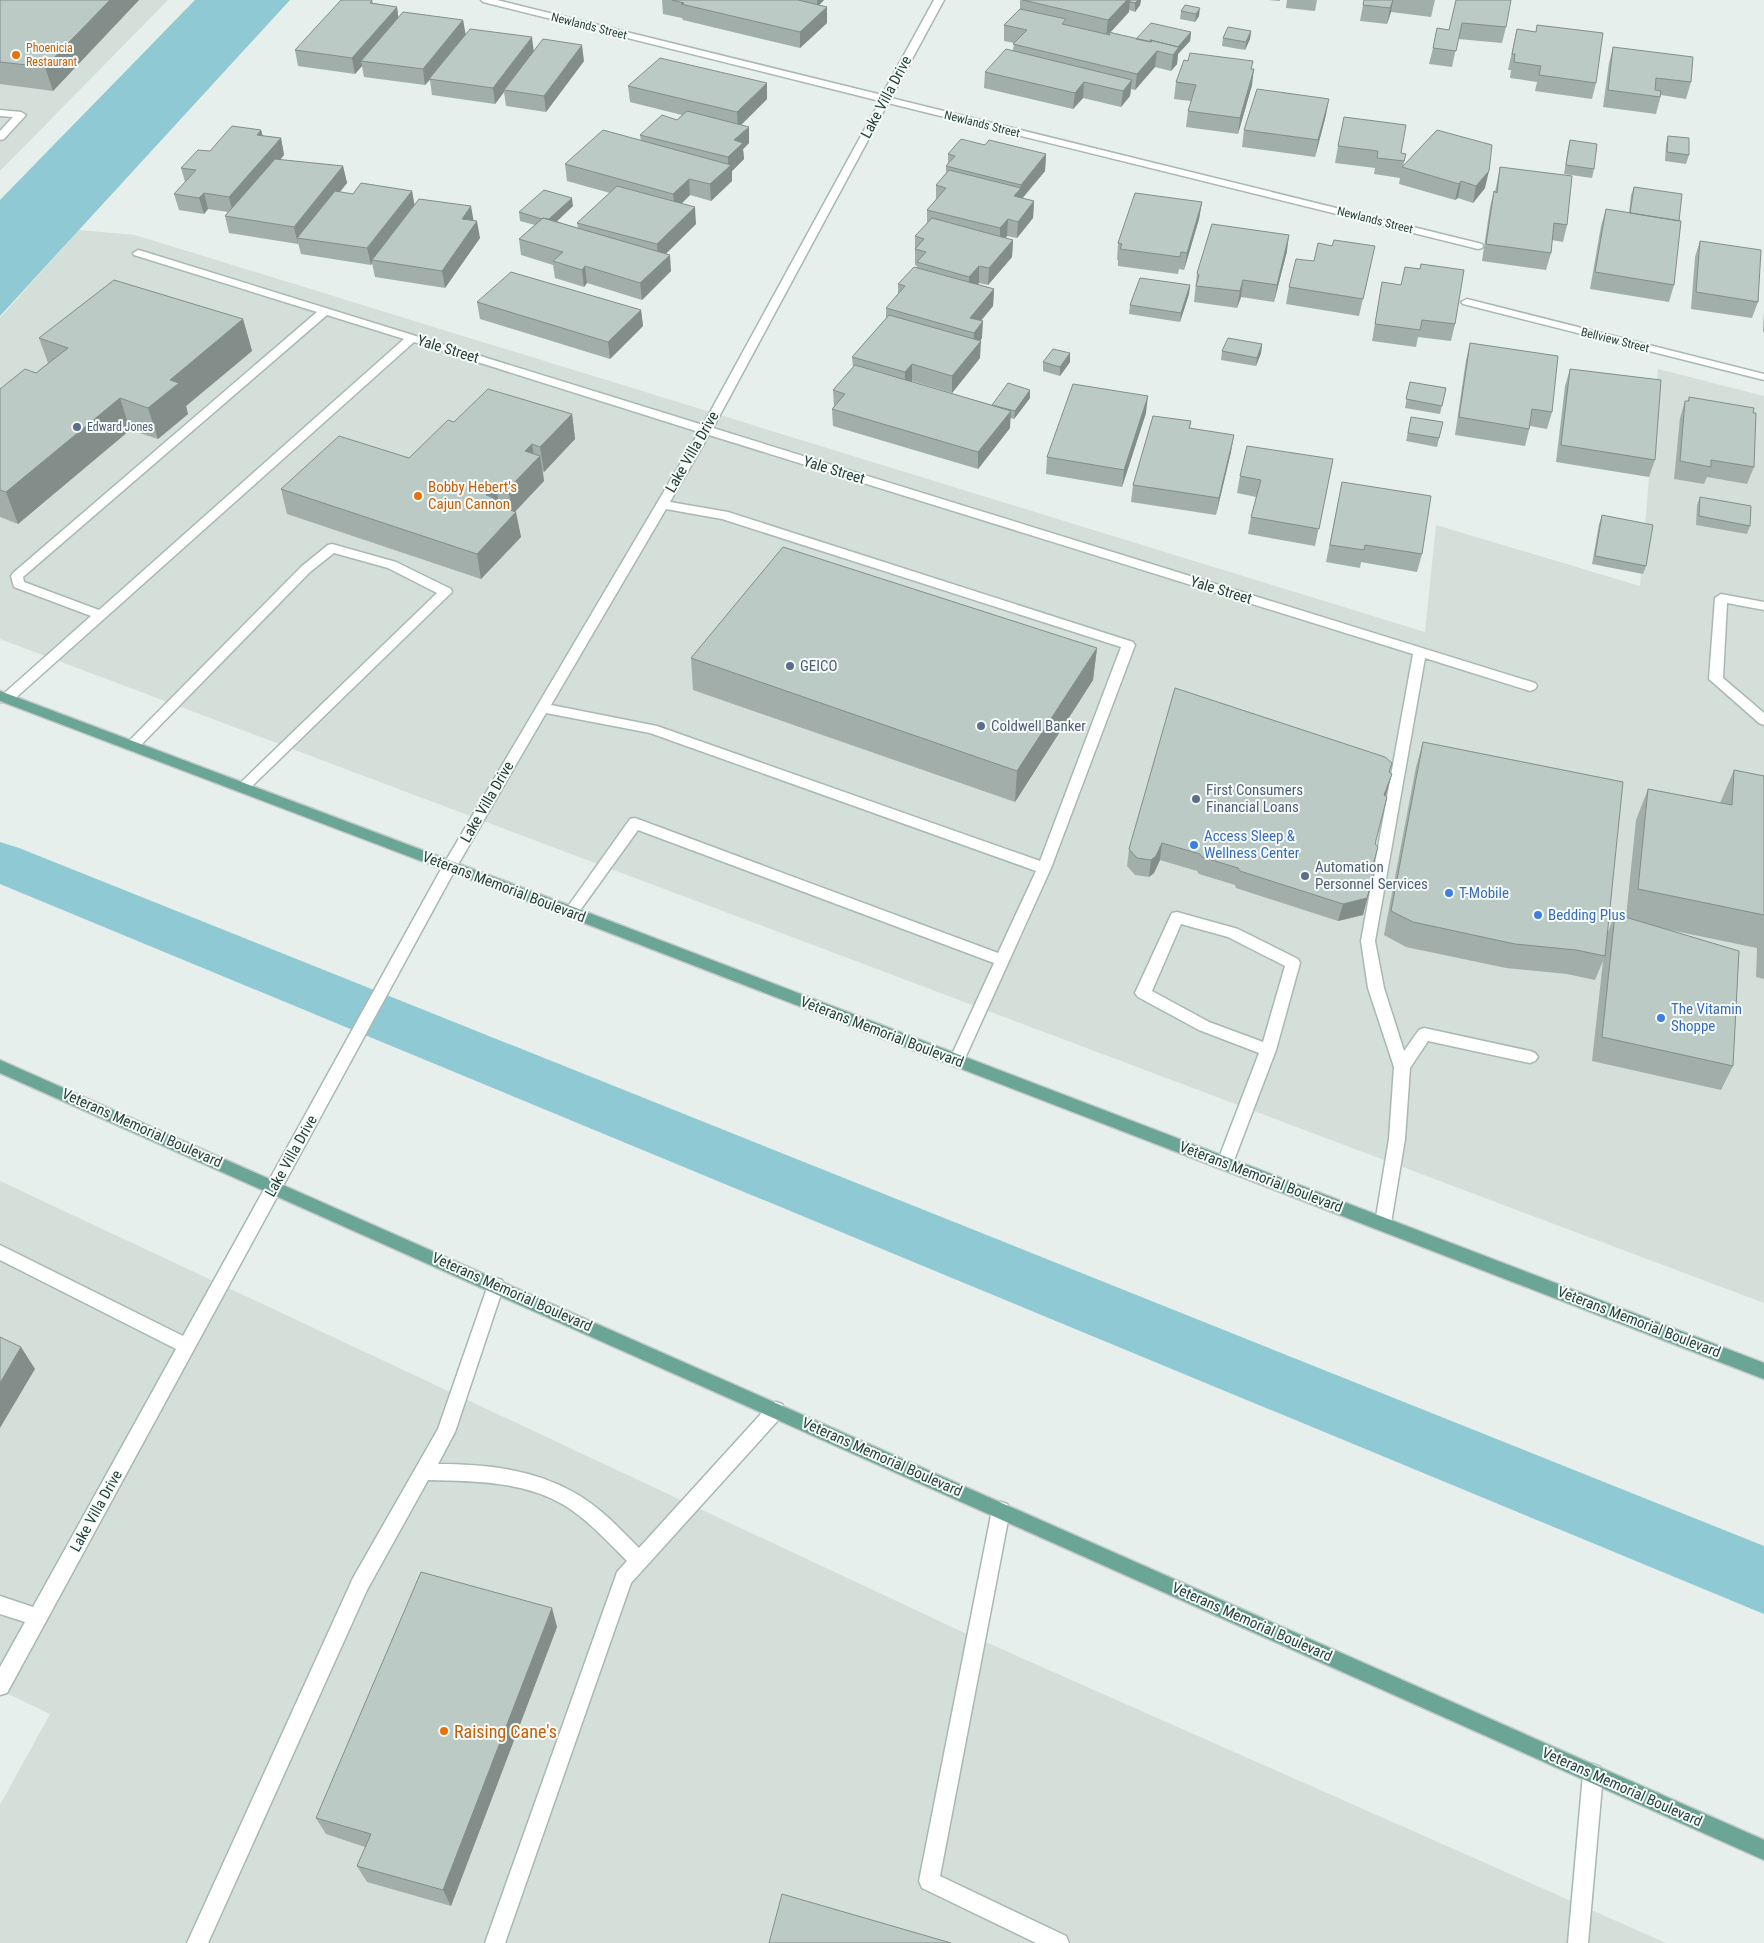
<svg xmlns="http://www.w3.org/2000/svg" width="1764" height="1943" font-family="'Roboto Condensed',sans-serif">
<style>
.built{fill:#d4dfda}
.water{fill:#8ec9d4}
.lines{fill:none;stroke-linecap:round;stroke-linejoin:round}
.canal{fill:#8ec9d4;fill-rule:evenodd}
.minor-casing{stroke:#a8b8b2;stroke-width:3}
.major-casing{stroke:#c2cac8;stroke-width:3}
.minor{fill:#fff;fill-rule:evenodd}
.major{fill:#6aa596;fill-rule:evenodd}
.wall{fill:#a1aea9}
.shaded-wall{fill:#838d89}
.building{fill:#bbcac4;stroke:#838d89}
.food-dot{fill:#e8710a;stroke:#f7fbf9;stroke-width:2}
.service-dot{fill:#5c6f8a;stroke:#f7fbf9;stroke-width:2}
.shop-dot{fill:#3f7fe0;stroke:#f7fbf9;stroke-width:2}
.labels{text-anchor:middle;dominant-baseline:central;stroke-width:4;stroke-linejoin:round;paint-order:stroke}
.far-street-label{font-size:12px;fill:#24423a;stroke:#f7fbf9}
.far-food-label{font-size:12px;fill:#c56008;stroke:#f7fbf9;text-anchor:start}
.far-service-label{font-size:12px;fill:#4e5e75;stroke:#f7fbf9;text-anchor:start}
.street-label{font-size:15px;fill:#24423a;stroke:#f7fbf9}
.food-label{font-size:15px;fill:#c56008;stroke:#f7fbf9;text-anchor:start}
.service-label{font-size:15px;fill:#4e5e75;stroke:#f7fbf9;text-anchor:start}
.shop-label{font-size:15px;fill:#366cbe;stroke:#f7fbf9;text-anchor:start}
.near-food-label{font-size:18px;fill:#c56008;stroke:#f7fbf9;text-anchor:start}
</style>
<rect width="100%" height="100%" fill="#e6efeb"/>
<path class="built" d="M0 0H168L0 171Z
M79 230 135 235 1425 632 1436 525 1640 586 1658 369 1764 396V1303L0 639V318Z
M0 1181 954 1628 1666 1943H0V1805L50 1714 0 1690Z"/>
<path class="water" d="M195 0H290L0 316V200Z"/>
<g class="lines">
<path class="canal" d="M0 842 19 848 1764 1546V1614L0 884Z"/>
<g class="minor-casing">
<path id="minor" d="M481 0H497L882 95 934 0H944L891 98 1482 244 1483 246 1482 248 1478 249 888 103 713 428 1535 683 1537 686 1535 689 1530 691 1425 658 1375 941 1384 988 1404 1051 1419 1030 1424 1028 1530 1051 1535 1053 1538 1057 1535 1061 1530 1063 1428 1041 1410 1068 1405 1139 1391 1223 1389 1228 1383 1230 1377 1228 1375 1223 1389 1139 1394 1067 1368 988 1361 941 1413 654 709 435 670 502 728 512 1133 642 1135 645 1051 868 962 1065 957 1067 952 1065 949 1061 994 963 638 830 576 916 571 917 566 916 564 912 630 819 635 818 998 953 1036 871 650 733 546 713 456 868 7 1693 0 1695V1667L25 1622 0 1614V1596L33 1607 176 1349 0 1260V1245L183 1336 445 862 699 432 414 342 11 702H1V696L91 616 14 587 11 576 13 573 317 312 134 255 133 253 138 250 142 251 703 425 880 101 483 2ZM327 315 404 339 99 610 24 582 23 577ZM666 509 722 519 1121 647 1040 861 657 726 551 705Z
M0 110 21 112 26 115 4 139 0 140V131L13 117 0 116Z
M1467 299 1764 374V380L1463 304 1461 302Z
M332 544 396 562 451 589 452 592 247 791H237L235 788 437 593 388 568 334 553 310 572 137 749H127L125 746 127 743 302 566 328 545Z
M1721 594 1764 602V610L1727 603 1723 678 1764 713V725L1759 723 1709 679 1715 598Z
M1177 912 1238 929 1298 959 1300 963 1276 1050 1233 1163 1231 1168 1225 1170 1219 1168 1217 1163 1259 1053 1199 1030 1138 997 1135 993 1170 917 1172 913ZM1181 924 1228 937 1285 966 1263 1042 1209 1022 1152 991Z
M496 1278 502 1280 504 1285 455 1432 438 1464C484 1464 534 1469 575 1493 600 1507 619 1528 639 1548L770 1404 776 1402 782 1404 785 1410 782 1416 631 1583 505 1943H485L615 1578 617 1572 627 1561C607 1541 588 1520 564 1505 524 1481 473 1481 428 1480L367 1590 208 1943H187L353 1578 438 1429 488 1285 490 1280Z
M1001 1502 1007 1504 1010 1510 940 1876 1066 1936 1069 1943H1036L922 1888 919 1881 992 1510 995 1504Z
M1593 1764 1600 1767 1603 1774 1588 1943H1568L1583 1774 1586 1767Z"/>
</g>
<g class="major-casing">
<path id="major" d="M0 691 576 908 1764 1363V1379L566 916 0 701Z
M0 1060 1764 1840V1860L0 1073Z"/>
</g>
<use href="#minor" class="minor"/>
<use href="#major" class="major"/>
</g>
<path class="wall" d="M0 0H139L53 91 0 84Z
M372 0 373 3 397 7 398 17 463 20 465 35 534 51 584 61 546 112 506 106 504 92 495 104 432 95 430 80 425 85 364 77 362 66 355 74 298 66 295 50Z
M662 0H824L819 5 827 7V23L800 48 683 20 682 18 663 14Z
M1020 0H1141L1140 5 1135 12 1129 10V12L1110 32 1136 39 1191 32 1190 41 1178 54 1177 64 1171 71 1155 67 1135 90 1131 89 1130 96 1121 107 1083 98 1073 109 984 88 985 72 1013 50 1014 43 1004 41V25L1020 10Z
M1268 0H1280V1Z
M1287 0H1317L1315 11 1286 8Z
M1364 0H1435L1431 17 1391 12 1387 24 1360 21Z
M1456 0 1506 27 1502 43 1458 39 1452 67 1429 64 1433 48 1449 30Z
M1185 5 1199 16 1195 22 1180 19 1181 11Z
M1537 25 1596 83 1592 99 1535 91 1537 82 1510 78 1511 70H1508L1517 29 1536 32Z
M1251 31 1250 39 1245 50 1222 46 1223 38Z
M1613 47 1691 82 1686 99 1661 95 1656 114 1603 107 1609 63Z
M1252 69V85L1238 134 1186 127 1188 111 1191 101 1174 99 1176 82Z
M628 86 767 99 741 125 749 143 743 149 744 159 732 171V181L711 201 690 195 682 203 696 224 666 254 671 271 642 300 587 283 584 287 555 278 553 265 521 255 519 239 535 225 520 221 519 212 573 206 556 221 578 228 577 223 610 193 567 181 565 164 641 141 640 135 677 120 682 115 630 102Z
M1326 115 1315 157 1242 147 1244 130Z
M261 130 263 136 281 138 284 155 280 160 343 166 347 183 340 192 353 194 412 191 414 205 473 221 480 238 445 288 375 277 372 263 371 265 301 254 298 243V244L229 233 225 216 228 212 208 209 204 214 179 210 174 194 185 182 181 168 210 151Z
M1437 130 1485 188 1473 203 1458 198 1455 200 1399 184 1400 178 1374 174 1375 168 1335 163 1338 146 1406 154 1403 167Z
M1668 136 1689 155 1686 164 1665 161 1666 144Z
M1570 140 1594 169 1592 178 1564 174 1568 148Z
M985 145 1046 154 1045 171 1022 198 1034 201 1033 218 1017 238 1007 236 1006 238 1013 240 1012 257 988 285 979 283 977 284 994 289 993 306 981 321 982 338 980 341V358L952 393 912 381 911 382 992 405 1030 398 1014 419 1010 418V428L978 469 833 426 832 409 834 407 833 390 853 368 852 357 886 319V308L898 295V284L917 267V266L915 265V236L927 224V210L936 200V185L946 174V166L948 163V154Z
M1500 167 1567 225 1563 242 1552 240 1551 253 1546 270 1482 261 1490 207 1494 191 1495 192Z
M1634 187 1679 221 1674 285 1669 302 1590 289 1601 226 1606 209 1629 213 1631 195Z
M1202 202 1199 219 1184 270 1179 269 1178 274 1118 266V260H1117L1118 243Z
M1700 241 1758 302 1752 318 1691 309 1695 257Z
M1287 251 1274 302 1241 297 1237 308 1194 302 1197 273Z
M1314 261 1371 263 1359 316 1286 304 1289 287Z
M1382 282 1455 324 1451 341 1418 337 1416 347 1372 341Z
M1190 285 1189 294 1180 322 1129 314 1130 305Z
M477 302 641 310 643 326 610 359 480 319Z
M1764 310V332H1763Z
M243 319 252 351 186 406 188 414 158 439 130 430 18 524 0 517V389L36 373 48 363 39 338Z
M1470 343 1552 412 1547 429 1530 426 1525 446 1455 435 1466 360Z
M1262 344 1261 353 1256 366 1221 360 1222 351Z
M1070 353V362L1060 376 1043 371V362Z
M1570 369 1655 460 1649 477 1556 462 1565 386Z
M1410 382 1446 388 1440 414 1405 408Z
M1689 397 1753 413 1754 467 1747 484 1707 477 1704 484 1674 479 1680 418 1685 401H1688Z
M1146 413 1122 487 1046 474 1047 457Z
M572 414 575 439 544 472 543 471 544 481 515 511 521 537 481 579 287 514 281 489 409 458 454 422Z
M1411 417 1443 422 1437 447 1406 441Z
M1191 421 1190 429 1231 452 1216 515 1131 502 1133 485Z
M1333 459 1315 546 1248 534 1251 517 1256 497 1237 493 1240 476Z
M1342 482 1422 554 1417 572 1361 562 1360 568 1326 562Z
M1700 497 1750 526 1747 534 1696 525 1697 505Z
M1602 515 1646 566 1643 574 1592 564 1599 524Z
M1097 648 1093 680 1015 802 693 690 691 658Z
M1423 742 1607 934 1615 914 1626 917 1636 820 1648 789 1720 803 1734 770 1764 776V979L1756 977 1757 948 1665 929 1733 1066 1721 1090 1592 1061 1603 961 1595 980 1567 974 1506 968 1406 947 1384 935 1416 767Z
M1389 772 1387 791 1375 844 1372 869 1363 915 1338 921 1236 888 1235 885 1199 874 1197 871 1160 860 1154 873 1149 877 1135 875 1127 866 1129 849Z
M557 1627 451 1906 367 1882 357 1866 365 1847 326 1834 316 1818Z"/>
<path class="shaded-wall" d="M110 0H139L53 91 45 67Z
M817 0H824L817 7Z
M1127 0H1130L1129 12 1109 34 1108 32 1106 36 1108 20Z
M1138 0H1141L1140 5 1135 12V3Z
M1393 0 1391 12 1387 24 1390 8Z
M397 7 399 23 361 61 362 66 355 74 352 58Z
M827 7V23L800 48V32Z
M1200 8 1199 16 1195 22 1196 14Z
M463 20 466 36 425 85 423 69Z
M1251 31 1250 39 1245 50 1246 42Z
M1191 32 1190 41 1178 54 1177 64 1171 71 1173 55 1175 50Z
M532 37 534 53 504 90V92L495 104 493 88Z
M582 45 584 61 546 112 544 96Z
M1157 51 1155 67 1135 90 1137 74Z
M1254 69 1252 85 1238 134 1240 118Z
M1132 80 1130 96 1121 107 1123 91Z
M1084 82 1083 98 1073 109 1075 93Z
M767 83V99L738 128 737 112Z
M1329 99 1326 115 1315 157 1318 140Z
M749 127V143L743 149 744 159 732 171V181L711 201 710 184 728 168V157L734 140Z
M261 130 265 147 257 135Z
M281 138 284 155 233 213 229 197Z
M1046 154 1045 171 1021 200 1014 196 1020 189 1021 185Z
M343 166 347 183 302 238H297L298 243V244L294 227Z
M1489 171 1485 188 1473 203 1476 186Z
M689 179 690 195 675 210 673 194Z
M1461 181 1458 198 1455 200 1459 184Z
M412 191 415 207 372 260V263L371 265 367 248Z
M204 193 208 209 204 214 199 198Z
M572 198 573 206 549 229 547 220Z
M1034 201 1033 218 1017 238 1018 222Z
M1202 202 1199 219 1184 270 1187 253Z
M471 206 474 223 462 219Z
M695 207 696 224 658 261 657 244Z
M1008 219 1007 236 1000 245V228Z
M477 221 480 238 445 288 442 271Z
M1289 235 1287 251 1274 302 1277 285Z
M1013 240 1012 257 988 285 989 268Z
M670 255 671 271 642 300 640 283Z
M585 266 587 283 584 287 582 270Z
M979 266V283L969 293V277Z
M1243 280 1241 297 1237 308 1240 291Z
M1190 285 1189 294 1180 322 1181 313Z
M994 289 993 306 971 332 970 318Z
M641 310 643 326 610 359 608 342Z
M243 319 252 351 186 406 188 414 158 439 148 408 170 380Z
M983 321 982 338 973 350 974 333Z
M981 341 980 358 952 393V376Z
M1262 344 1261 353 1256 366 1257 358Z
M1070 353V362L1060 376V367Z
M912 364V381L905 389V372Z
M1030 390V398L1014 419 1015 411Z
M1148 396 1146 413 1122 487 1124 470Z
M120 398 130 430 18 524 6 492Z
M1011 411 1010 428 978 469V452Z
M572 414 575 439 544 472 540 447Z
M1234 435 1231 452 1216 515 1219 498Z
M532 444 535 462 540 456 544 481 513 514 508 489 525 451Z
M496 485 500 510 498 523 486 495Z
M516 512 521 537 481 579 477 554Z
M1097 648 1093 680 1015 802 1017 771Z
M1392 774 1387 791 1380 812 1384 795Z
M1162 843 1160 860 1154 873 1149 877 1151 860Z
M1375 871 1363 915 1338 921 1343 904Z
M21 1347 35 1369 0 1428V1383Z
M552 1608 557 1627 451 1906 443 1890Z"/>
<path class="building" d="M0 0H110L45 67 0 62Z
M341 0H372L370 3 397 7 352 58 295 50Z
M672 0H798L827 7 800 32 681 4 684 3Z
M1023 0H1127L1108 20Z
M1130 0H1138L1135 3 1130 2Z
M1364 0H1393L1390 8 1363 5Z
M1456 0H1511L1506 27 1462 23 1456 51 1433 48 1437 28 1449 30Z
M1185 5 1200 8 1196 14 1181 11Z
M1020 9 1066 19 1062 24 1110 35 1108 32 1152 42 1150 40 1179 47 1173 55 1157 51 1137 74 1013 44 1027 30 1004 25Z
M403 12 463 20 423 69 361 61Z
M1151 23 1191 32 1178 47 1150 40V42L1136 39Z
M1537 25 1603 33 1596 83 1539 75 1541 66 1514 62 1515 54H1512L1517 29 1536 32Z
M1228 27 1251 31 1246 42 1223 38Z
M470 29 532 37 493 88 429 79Z
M543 39 582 45 544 96 504 90Z
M1613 47 1693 57 1691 82 1656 78 1655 90 1661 91 1660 97 1608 90Z
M1006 49 1132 80 1123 91 1084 82 1075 93 985 72Z
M1190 53 1253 61 1251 69H1254L1240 118 1188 111 1196 85 1176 82 1184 60 1188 61Z
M660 58 767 83 737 112 628 86Z
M1257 89 1329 99 1318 140 1244 130Z
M687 111 749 127 734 140 743 143 728 157 640 135 662 115 677 120Z
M1344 117 1406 125 1401 153 1406 154 1404 161 1377 158 1378 151 1338 146Z
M232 126 261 130 257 135 281 138 229 197 204 193 199 198 174 194 196 170 181 168 198 150 210 151Z
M603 130 731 165 710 184 689 179 673 194 565 164Z
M1437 130 1492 145 1489 171 1476 186 1461 181 1459 184 1402 167Z
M1668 136 1689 138V155L1667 152Z
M961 139 985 145 989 140 1046 154 1021 185 946 166 955 156 948 154Z
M1570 140 1597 144 1594 169 1566 165Z
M275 159 343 166 294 227 225 216Z
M1500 167 1572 176 1567 225 1554 223 1551 253 1486 244 1494 191 1497 193Z
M949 170 1021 188 1014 196 1034 201 1018 222 1008 219 1000 228 927 210 946 188 936 185Z
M361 183 412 191 367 248 297 238 335 191 353 194Z
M617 186 695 207 657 244 577 223Z
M1634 187 1682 194 1679 221 1630 213Z
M544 190 572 198 549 219 543 218 542 219 519 212Z
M1135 193 1202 202 1187 253 1181 252 1180 257 1120 249 1122 244 1118 243Z
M419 199 471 206 462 219 477 221 442 271 372 260Z
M1606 209 1681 221 1674 285 1595 272Z
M543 218 670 255 640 283 585 266 582 270 553 261 563 252 519 239Z
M932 218 1013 240 989 268 979 266 969 277 917 262 926 252 915 249 924 239 915 236Z
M1212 224 1289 235 1277 285 1243 280 1240 291 1196 286 1199 275 1197 273Z
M1334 240 1375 246 1363 299 1289 287 1296 259 1314 261 1318 243 1332 246Z
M1700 241 1761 250 1758 302 1696 292Z
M1421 264 1464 270 1455 324 1422 320 1420 330 1375 324 1382 282 1401 285 1405 267 1420 269Z
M914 267 994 289 970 318 983 321 974 333 886 308 905 286 898 284Z
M511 272 641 310 608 342 477 302Z
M1140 278 1190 285 1181 313 1130 305Z
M114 280 243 319 170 380 179 383 148 408 120 398 6 492 0 490V389L25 369 36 373 68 348 39 338Z
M889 315 981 341 952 376 912 364 905 372 852 357Z
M1228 338 1262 344 1257 358 1222 351Z
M1470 343 1558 356 1552 412 1532 409 1529 429 1459 417Z
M1053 349 1070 353 1060 367 1043 362Z
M855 365 1011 411 978 452 832 409 845 394 833 390Z
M1570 369 1661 380 1655 460 1561 445Z
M1410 382 1446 388 1442 406 1406 399Z
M1008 383 1030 390 1015 411 992 405Z
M1073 384 1148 396 1124 470 1047 457Z
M488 389 572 414 540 447 532 444 525 451 540 456 508 489 496 485 486 495 494 498 489 503 516 512 477 554 281 489 339 436 409 458 448 420 454 422Z
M1689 397 1754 408 1753 413H1756L1754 467 1711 460V467L1680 461 1685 401H1689Z
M1153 416 1191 421 1189 428 1234 435 1219 498 1133 485Z
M1411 417 1443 422 1439 438 1408 433Z
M1247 446 1333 459 1319 529 1251 517 1261 480 1240 476Z
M1342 482 1431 496 1422 554 1365 545 1364 550 1330 545Z
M1700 497 1751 506 1750 526 1699 516Z
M1602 515 1653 525 1646 566 1595 556Z
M783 547 1097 648 1017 771 691 658Z
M1175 688 1385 757 1392 763 1389 772 1392 774 1384 795 1387 797 1375 844 1378 847 1372 868 1375 871 1367 898 1343 904 1240 871 1238 868 1202 857 1200 854 1162 843 1156 856 1151 860 1137 858 1129 849Z
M1423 742 1623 782 1605 956 1576 950 1515 944 1413 922 1391 911Z
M1734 770 1764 776V915L1638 889 1648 789 1732 805Z
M1615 914 1739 951 1733 1066 1602 1037Z
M0 1337 21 1347 0 1383Z
M421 1572 552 1608 443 1890 357 1866 371 1834 316 1818Z
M782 1894 951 1943H769Z"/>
<g class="food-dot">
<circle cx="16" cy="55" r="5"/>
<circle cx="418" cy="496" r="5"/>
<circle cx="444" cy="1731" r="5"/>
</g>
<g class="service-dot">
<circle cx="77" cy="427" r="5"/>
<circle cx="790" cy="666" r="5"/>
<circle cx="981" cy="726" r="5"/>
<circle cx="1196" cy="799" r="5"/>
<circle cx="1305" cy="876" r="5"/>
</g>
<g class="shop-dot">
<circle cx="1194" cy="845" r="5"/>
<circle cx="1449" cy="893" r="5"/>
<circle cx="1538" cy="915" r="5"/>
<circle cx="1661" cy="1018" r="5"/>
</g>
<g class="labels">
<g class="far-street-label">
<text transform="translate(589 26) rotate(14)">Newlands Street</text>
<text transform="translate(982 124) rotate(14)">Newlands Street</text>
<text transform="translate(1375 220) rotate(14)">Newlands Street</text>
<text transform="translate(1615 340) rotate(14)">Bellview Street</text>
</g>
<g class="far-food-label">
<text x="26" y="48">Phoenicia<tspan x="26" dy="14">Restaurant</tspan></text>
</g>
<g class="far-service-label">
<text x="87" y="427">Edward Jones</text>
</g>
<g class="street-label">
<text transform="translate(886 97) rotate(-62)">Lake Villa Drive</text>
<text transform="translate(448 349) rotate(17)">Yale Street</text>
<text transform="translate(692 452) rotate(-60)">Lake Villa Drive</text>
<text transform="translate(834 470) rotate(17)">Yale Street</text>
<text transform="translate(1221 590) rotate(17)">Yale Street</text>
<text transform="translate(487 802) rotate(-60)">Lake Villa Drive</text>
<text transform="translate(504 887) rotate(21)">Veterans Memorial Boulevard</text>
<text transform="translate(882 1032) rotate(21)">Veterans Memorial Boulevard</text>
<text transform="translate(142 1128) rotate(24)">Veterans Memorial Boulevard</text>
<text transform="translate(291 1156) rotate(-61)">Lake Villa Drive</text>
<text transform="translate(1261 1177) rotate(21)">Veterans Memorial Boulevard</text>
<text transform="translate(512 1292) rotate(24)">Veterans Memorial Boulevard</text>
<text transform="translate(1639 1322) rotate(21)">Veterans Memorial Boulevard</text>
<text transform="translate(882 1457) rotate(24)">Veterans Memorial Boulevard</text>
<text transform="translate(96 1511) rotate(-61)">Lake Villa Drive</text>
<text transform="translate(1252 1622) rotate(24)">Veterans Memorial Boulevard</text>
<text transform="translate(1622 1787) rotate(24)">Veterans Memorial Boulevard</text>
</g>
<g class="food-label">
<text x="428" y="487">Bobby Hebert's<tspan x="428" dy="17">Cajun Cannon</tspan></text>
</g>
<g class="service-label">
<text x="800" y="666">GEICO</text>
<text x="991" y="726">Coldwell Banker</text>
<text x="1206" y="790">First Consumers<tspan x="1206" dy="17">Financial Loans</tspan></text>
<text x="1315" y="867">Automation<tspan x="1315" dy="17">Personnel Services</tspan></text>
</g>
<g class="shop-label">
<text x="1204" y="836">Access Sleep &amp;<tspan x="1204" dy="17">Wellness Center</tspan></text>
<text x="1459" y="893">T-Mobile</text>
<text x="1548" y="915">Bedding Plus</text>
<text x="1671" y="1009">The Vitamin<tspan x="1671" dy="17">Shoppe</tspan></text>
</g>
<g class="near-food-label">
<text x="454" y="1731">Raising Cane's</text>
</g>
</g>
</svg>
